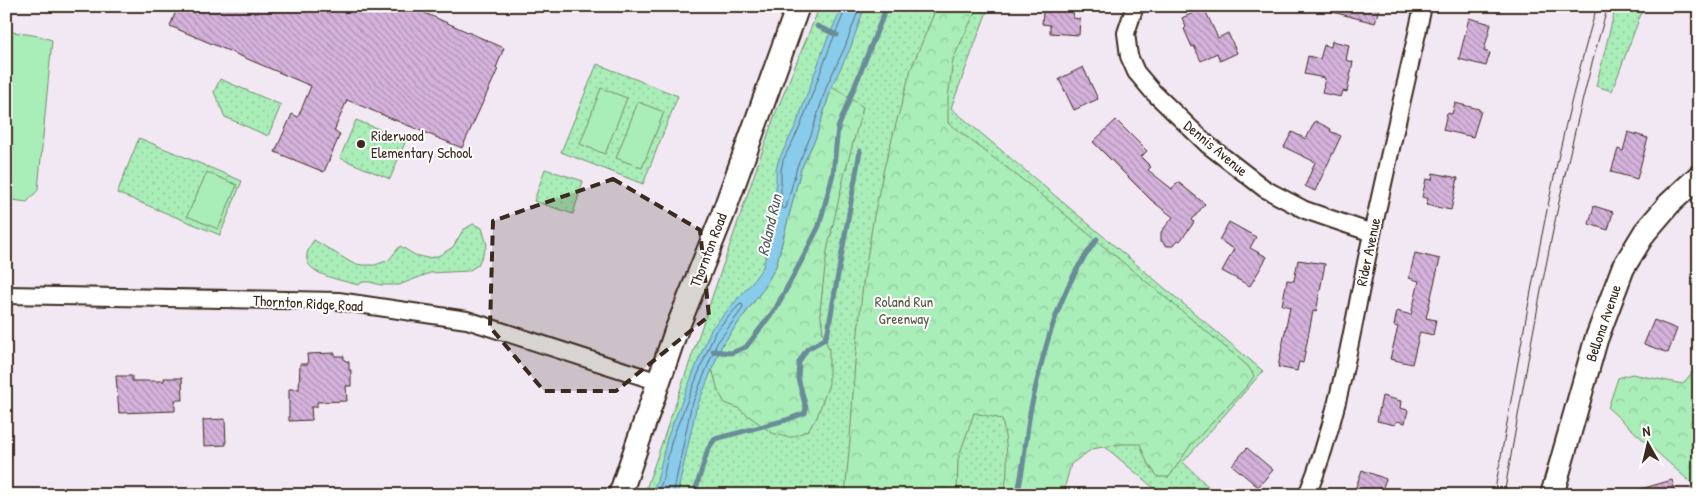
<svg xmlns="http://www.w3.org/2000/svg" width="1705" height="501" font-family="'Patrick Hand',sans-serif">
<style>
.green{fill:url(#green-dots);stroke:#728c6b}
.forest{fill:url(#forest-crowns);stroke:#728c6b}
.pitch{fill:#a9edb8;stroke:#728c6b}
.water{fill:#89cbea;stroke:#6a8b98}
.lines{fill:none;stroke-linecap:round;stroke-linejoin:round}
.shore{stroke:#5a6a70;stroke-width:1}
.stream{stroke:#6a8b98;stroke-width:5}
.building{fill:url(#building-back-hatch);stroke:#3b2a1e}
.street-casing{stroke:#3b2a1e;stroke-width:20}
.secondary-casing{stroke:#3b2a1e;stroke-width:26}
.street{stroke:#fff;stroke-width:16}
.secondary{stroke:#fff;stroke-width:22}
.tram{stroke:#3b2a1e;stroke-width:1}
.marked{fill:#3b2a1e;fill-opacity:0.2;stroke:#3b2a1e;stroke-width:4;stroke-dasharray:10 6;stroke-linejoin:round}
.poi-dot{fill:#3b2a1e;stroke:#fff;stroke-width:2}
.labels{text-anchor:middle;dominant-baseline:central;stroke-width:4;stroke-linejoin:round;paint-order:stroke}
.poi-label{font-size:15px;fill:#3b2a1e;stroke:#fff;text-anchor:start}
.street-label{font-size:15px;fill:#3b2a1e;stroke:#fff}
.park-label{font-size:15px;fill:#565b44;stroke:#fff}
.water-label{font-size:16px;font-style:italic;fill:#525a5b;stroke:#fff}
</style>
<defs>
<pattern id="green-dots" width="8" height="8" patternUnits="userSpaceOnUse" patternTransform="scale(1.25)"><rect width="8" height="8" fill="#a9edb8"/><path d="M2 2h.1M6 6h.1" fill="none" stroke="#92cb9e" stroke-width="1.8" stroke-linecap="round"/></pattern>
<pattern id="forest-crowns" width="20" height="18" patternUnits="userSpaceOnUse" patternTransform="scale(1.25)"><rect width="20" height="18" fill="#a9edb8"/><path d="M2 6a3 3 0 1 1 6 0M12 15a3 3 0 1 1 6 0" fill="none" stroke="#92cb9e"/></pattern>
<pattern id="building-back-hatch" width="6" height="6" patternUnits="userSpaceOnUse" patternTransform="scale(1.25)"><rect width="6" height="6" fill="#d5b2dc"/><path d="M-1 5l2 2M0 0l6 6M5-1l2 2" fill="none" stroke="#ae91b2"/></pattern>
</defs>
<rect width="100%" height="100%" fill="#f2e8f4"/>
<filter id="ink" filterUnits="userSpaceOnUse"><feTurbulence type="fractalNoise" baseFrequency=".02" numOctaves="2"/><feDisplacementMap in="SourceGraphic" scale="10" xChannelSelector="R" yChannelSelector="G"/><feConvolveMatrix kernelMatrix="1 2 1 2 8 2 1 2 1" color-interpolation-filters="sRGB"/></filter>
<g filter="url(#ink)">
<path class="green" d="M820 6H989L951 108 1263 371 1183 462 1217 495H1162L1071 418 1037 495H644L774 117Z
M1616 6H1644L1612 91 1596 86Z
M597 64 678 96 643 184 561 152Z
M220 79 281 105 268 136 225 117 214 92Z
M356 120 406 140 390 179 340 158Z
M139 138 242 181 220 235 117 193Z
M545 169 583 181 573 214 534 201Z
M473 224 482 228 487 245 478 265 468 271 430 273 399 285H381L370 282H363L358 285C335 278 289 273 314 240L352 263 362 265H375L389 260 400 246 415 255 427 258 434 257 440 255 453 247 463 230Z"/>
<path class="forest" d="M937 6H978L953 59 948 99V123L1032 187 1248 366 1254 376 1247 386 1190 446 1169 477H1158L1147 462 1140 444H1121L1092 449 1071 464 1065 486 1069 495H1003C1010 470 1007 444 1002 419L974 413 958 459 957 495H845L850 440 855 362 863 284 873 221 884 168 911 69Z
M832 86 863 107 844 176 827 251 820 310 823 333 829 350V384L817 417 808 430 793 437H786L772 433 738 408 725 403 718 391 712 368 722 345 764 288 776 266 801 169 816 137Z
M1699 359V490L1608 408 1618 378 1632 374 1683 384 1696 367Z"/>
<path class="pitch" d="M6 31 39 36 52 40 38 190 27 202 6 199Z
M601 88 627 98 605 154 580 144Z
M638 102 664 112 642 168 616 158Z
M207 172 237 185 218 229 187 216Z"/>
<path class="water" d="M843 6H865L850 49 832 86 816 137 801 169 776 266 764 288 722 345 696 409 677 495H650L657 481 667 438 711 329 750 285 763 267 776 214V169L779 159 796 125 826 42Z"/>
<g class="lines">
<path class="shore" d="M847 6 831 44 800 127 783 160 781 170V207L783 209 786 208 797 167 811 135 827 85 845 47 860 6
M656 495 662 482 672 439 715 332 739 305 742 304 743 308 717 343 691 407 673 495"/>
<path class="stream" d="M817 26 837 35
M713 351 731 353 746 347 776 308 804 256 819 226 833 174 838 128 887 6
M694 495 708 449 715 439 786 420 805 413 806 408 798 378 799 362 807 349 825 339 828 331 860 151
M1017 495C1025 466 1025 437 1031 408 1041 361 1053 313 1076 271 1082 260 1090 249 1097 239"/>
</g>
<path class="building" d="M178 6H409L504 48 496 68 498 69 462 148 347 100 334 131 340 134 324 172 275 152 292 114 298 117 311 86 170 26Z
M1052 6H1074L1073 18 1080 19 1079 35 1050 33V25L1042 24 1043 12H1051Z
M1330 6H1371L1379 8 1375 23 1329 11Z
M1204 8 1218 38 1228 33 1237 53 1220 61 1217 53 1201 61 1194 46 1192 47 1184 29 1186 27 1182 18Z
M1469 18 1491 24 1484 51 1490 53 1486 66 1459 59Z
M1332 41 1349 45 1346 60 1353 62 1347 92 1343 91 1341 97 1322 93 1325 78 1304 74 1308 56 1320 59 1324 45 1331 47Z
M1083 67 1098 99 1074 110 1059 79Z
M1455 103 1479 109V111H1481L1473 137 1443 130 1447 113 1452 114Z
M1116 120 1147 151 1141 157 1151 167 1148 170 1172 189 1178 182 1205 204 1192 220 1194 222 1190 228 1180 241 1178 240 1173 246H1167L1161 241V232L1173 217 1151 200 1093 142Z
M1315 121 1331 129 1330 131 1341 136 1315 191 1305 186 1315 162 1284 147 1292 132 1306 139Z
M1628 132 1648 138 1637 179 1611 172 1618 149 1623 151Z
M1433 173 1458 178 1451 210 1426 205 1428 199 1422 197 1426 179 1432 180Z
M1594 206 1613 212 1608 230 1589 224Z
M1229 222 1256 237 1250 248 1267 257 1250 286 1222 271 1234 249 1219 240Z
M1415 253 1440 259 1426 318 1436 320 1433 335 1420 332 1412 364 1390 359 1398 327 1394 326 1397 311 1411 315 1419 281 1409 278Z
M1298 260 1325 264 1316 312 1313 311 1303 363 1299 362 1297 371 1278 367 1290 307 1282 305 1287 280 1294 281Z
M1654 320 1677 329 1668 353 1644 344Z
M335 353V356H344V360L349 362V370H351V386H346L347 401 317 402V407H311L312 420 289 421V389H299L300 364H308L307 354Z
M116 376H132V381H164V378H182L183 400H175V411L119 413Z
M1382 396 1401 401 1400 408 1408 410 1405 423 1397 421 1395 425 1377 421Z
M225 419 226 445 204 446 203 420Z
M1247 448 1273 470 1258 487 1232 465Z
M1362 470 1386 479 1380 495H1353Z
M1672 480 1677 495H1634V491Z"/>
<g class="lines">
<g class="street-casing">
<path id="street" d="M1135 6 1126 33 1129 56 1136 72 1153 92 1208 145 1265 189 1305 210 1372 233
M6 295 338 301 467 320 659 382
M1307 495C1339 418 1351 334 1368 253 1385 171 1405 89 1423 6"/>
</g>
<g class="secondary-casing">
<path id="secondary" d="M620 495 676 331 723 214 798 6
M1552 495 1596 340 1623 268 1645 232 1669 204 1699 176"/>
</g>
<use href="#street" class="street"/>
<use href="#secondary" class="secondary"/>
<path class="tram" d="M1494 495C1524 331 1550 166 1597 6
M1504 495C1533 331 1561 166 1608 6"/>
</g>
</g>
<path class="marked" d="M613 179 700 230 709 316 616 391H544L490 327 493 221Z"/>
<circle class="poi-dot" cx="361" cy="144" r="5"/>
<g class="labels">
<g class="poi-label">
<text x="371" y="135">Riderwood<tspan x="371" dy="17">Elementary School</tspan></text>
</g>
<g class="street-label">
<text transform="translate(1216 148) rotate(40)">Dennis Avenue</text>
<text transform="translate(708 250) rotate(-69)">Thornton Road</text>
<text transform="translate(1368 252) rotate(-78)">Rider Avenue</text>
<text transform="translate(308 303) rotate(3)">Thornton Ridge Road</text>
<text transform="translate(1603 323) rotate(-71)">Bellona Avenue</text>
</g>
<g class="park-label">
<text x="904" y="301">Roland Run<tspan x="904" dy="17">Greenway</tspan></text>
</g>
<g class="water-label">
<text transform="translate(769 225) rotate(-77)">Roland Run</text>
</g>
</g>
<rect width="1705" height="501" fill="none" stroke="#fff" stroke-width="25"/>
<rect x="12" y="12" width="1680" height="476" fill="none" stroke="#3b2a1e" stroke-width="2" filter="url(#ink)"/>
<g transform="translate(1648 444) rotate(352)" stroke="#ffffff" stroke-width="4" paint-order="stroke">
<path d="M0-4L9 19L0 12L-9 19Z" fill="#3b2a1e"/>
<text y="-8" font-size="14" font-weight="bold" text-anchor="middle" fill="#3b2a1e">N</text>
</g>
</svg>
